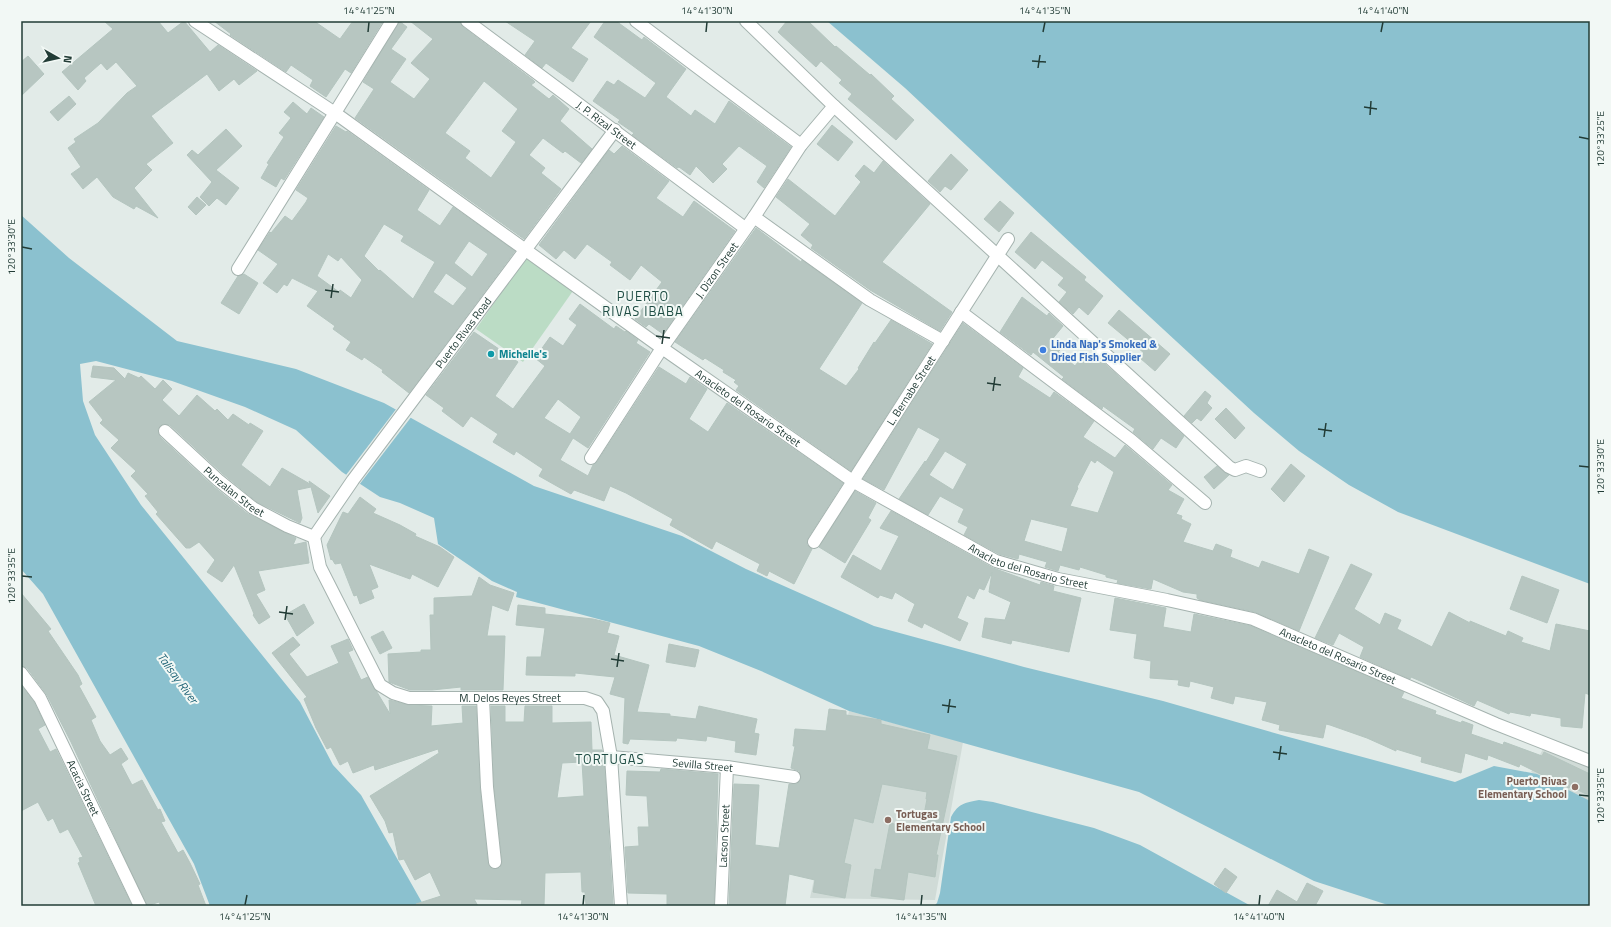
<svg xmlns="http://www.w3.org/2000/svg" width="1611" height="927" font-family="'Titillium Web',sans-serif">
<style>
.built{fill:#d0dbd7}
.green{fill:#bbdcc5}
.water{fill:#8bc1cf}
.pier{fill:#e2ebe8}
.building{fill:#b7c6c1;stroke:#b4c5bf;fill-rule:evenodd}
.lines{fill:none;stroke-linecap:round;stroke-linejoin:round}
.minor-casing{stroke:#a5b3af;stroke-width:14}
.minor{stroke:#fff;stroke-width:12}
.ticks{fill:none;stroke:#223c36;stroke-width:1.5}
.shop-dot{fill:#3f7fe0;stroke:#f2f8f5;stroke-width:1.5}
.culture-dot{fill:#0f9aa8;stroke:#f2f8f5;stroke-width:1.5}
.education-dot{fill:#8d6e63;stroke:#f2f8f5;stroke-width:1.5}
.labels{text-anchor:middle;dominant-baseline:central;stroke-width:4;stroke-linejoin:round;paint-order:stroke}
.street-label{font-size:11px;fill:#223c36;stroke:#f2f8f5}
.shop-label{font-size:11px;font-weight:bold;fill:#366cbe;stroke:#f2f8f5;text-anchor:start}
.culture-label{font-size:11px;font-weight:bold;fill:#0d838f;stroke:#f2f8f5;text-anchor:start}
.education-label{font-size:11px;font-weight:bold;fill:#785e54;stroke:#f2f8f5;text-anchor:end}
.water-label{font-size:12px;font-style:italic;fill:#1e6376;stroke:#f2f8f5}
.quarter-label{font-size:13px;letter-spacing:1px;fill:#1f4d44;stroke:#f2f8f5}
.neatline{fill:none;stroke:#223c36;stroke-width:1.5}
.ticks-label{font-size:10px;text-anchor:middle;fill:#223c36}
</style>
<rect width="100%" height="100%" fill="#e2ebe8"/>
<path class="built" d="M849 711 963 742 935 900 810 898Z
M1544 747 1590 766V802L1531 772Z"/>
<path class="green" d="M528 255 575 288 523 362 476 329Z"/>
<path class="water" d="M827 21H1590V584L1398 512 1349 485 1299 451 1254 413 1137 305 905 88Z
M21 215 69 258 177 341 296 369 384 403 534 486 682 536 746 569 874 626 1024 667 1163 701 1285 736 1455 782 1494 766 1537 774 1590 801V906H1391L1314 881 1139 792 849 711 761 671 699 646 516 597 517 592 492 581 438 544 434 518 400 503 380 497 342 472 296 430 245 407 172 381 96 361 80 364 83 401 95 435 141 505 300 702 333 765 361 795 424 906H210L194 864 43 594 21 569Z
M979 800 993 802 1094 828 1140 845 1251 906H934L937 903 940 893 951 817C959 803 964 803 979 800Z"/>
<path class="pier" d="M397 408 412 416 359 485 346 475Z"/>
<path class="building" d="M104 21H158L168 33 184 21 210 52 218 45 257 71 239 85 234 79 219 91 207 74 151 116 173 143 146 164 152 170 134 188 158 218 136 206 134 209 113 197 97 177 83 189 71 174 81 167 68 148 76 142 74 139 98 123 127 93 137 86 116 62 107 70 101 63 84 78 86 81 78 90 62 72 113 29Z
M214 21H314L340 39 353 21H383L351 73 345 69 326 97 310 86 313 80 291 65 286 72 230 35 231 34Z
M399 21 407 27 391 49 406 59 390 82 414 99 430 79 411 63 433 39 410 21H460L463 27 533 80 535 82 531 85 549 99 553 95 569 109 560 121 592 149 581 163 565 151 563 153 543 138 529 155 545 168 541 173 561 189 524 239 355 118 374 89 363 82ZM484 81 518 109 502 131 516 142 491 178 465 158 470 151 445 133Z
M505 21H591L571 48 588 59 573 82 546 63 542 68 525 55 535 41Z
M605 21H616L642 40 644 37 686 69 666 97 691 116 695 110 715 124 729 101 791 147 764 188 757 182 767 166 739 146 722 164 727 169 713 183 696 166 690 175 679 167 677 168 632 135 634 133 618 122 620 120 593 101 607 81 614 85 618 80 645 98 656 83 594 37Z
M787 21H808L835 47 836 46 870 75 871 74 894 96 891 99 914 120 896 140 848 99 852 94 839 83 842 80 821 61 816 67 778 32Z
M28 56 44 74 21 96V62Z
M69 96 76 104 58 121 50 112Z
M293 102 307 114 311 108 324 117 284 180 281 178 276 187 261 178 269 164 267 163 284 137 279 133 291 118 284 112Z
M832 125 853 142 838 161 817 144Z
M336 126 346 132 347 131 429 190 417 210 440 226 453 207 515 251 409 393 382 372 383 370 364 357 362 360 346 350 351 342 333 329 335 326 307 306 318 291 292 278 287 286 284 284 277 293 263 283 278 264 258 250 270 232 271 233 285 216 292 221 306 202 308 198 296 190ZM384 224 404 236 401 241 435 262 413 299 380 270 379 271 364 256ZM469 241 488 254 472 277 454 263ZM328 254 338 261 341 257 362 280 351 298 340 290 339 292 317 276ZM446 273 467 288 453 306 433 292Z
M226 129 242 146 216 170 239 188 226 205 217 198 209 206 200 197 212 182 187 155 192 150 198 155Z
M622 146 669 181 656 198 683 217 694 201 735 231 663 334 649 324 646 327 635 319 662 282 641 265 630 280 610 265 612 262 587 244 575 259 564 250 556 259 539 245 609 150 614 154Z
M951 154 968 170 951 190 945 186 940 192 928 181Z
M883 161 930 204 882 262 952 312 940 331 870 290 811 248 813 245 801 235 810 224 776 197 788 179 835 216 861 182 855 176 864 165 874 173Z
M197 197 206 205 196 215 188 207Z
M1000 201 1014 213 999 232 984 219Z
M756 228 801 262 802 260 862 303 819 369 846 386 859 369 858 368 874 342 875 343 891 320 932 344 851 471 736 390 739 386 734 382 736 380 723 372 724 370 705 358 703 360 675 342Z
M1031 232 1086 277 1084 280 1103 296 1088 315 1079 307 1073 314 1059 302 1067 292 1058 285 1064 278 1042 260 1035 269 1015 252Z
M244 274 258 283 239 314 221 303 238 276Z
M1022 297 1047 316 1049 313 1063 326 1050 342 1060 350 1058 352 1075 366 1081 358 1086 362 1093 353 1184 436 1176 448 1161 438 1153 449 1133 432 1135 429 1103 406 1102 409 1062 379 1064 377 1033 352 1031 355 1000 332Z
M580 304 614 329 616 326 625 332 626 331 638 340 636 343 650 352 588 448 573 438 560 460 588 476 593 465 597 462 659 367 686 384 690 377 707 389 689 419 708 432 727 403 843 483 808 538 807 545 812 549 794 584 769 571 767 576 757 571 760 564 716 541 712 549 670 525 673 519 626 493 610 486 604 501 574 490 571 494 539 476 543 469 516 451 514 455 493 442 498 434 471 416 463 427 442 411 444 408 426 395 474 332 518 362 495 396 513 409 545 366 535 358 550 337 563 346 577 325 569 319ZM558 399 581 417 570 434 544 418Z
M1119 310 1170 354 1155 371 1140 358 1144 353 1108 323Z
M963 323 1023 368 1018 377 1050 398 1054 392 1094 421 1083 437 1115 458 1125 445 1172 485 1168 490 1184 499 1176 514 1182 516 1181 519 1191 524 1183 542 1213 551 1216 544 1232 550 1230 557 1259 568 1262 561 1299 574 1309 549 1329 557 1299 631 1255 612 1200 600 1197 598V594L1183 592 1153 579 1151 589 1117 583 1118 580 1106 577V575L1080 567 1079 570 1060 565 1058 571 1045 567 1047 562 1019 554 1018 559 999 554 964 535 968 527 958 522 964 509 940 496 928 515 899 499 925 461 926 462 940 439 918 427 884 490 863 479ZM945 451 967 464 953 490 929 475ZM1091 460 1095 463 1097 460 1114 472 1098 513 1070 506 1078 488 1077 487ZM1031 519 1068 528 1062 552 1024 541Z
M93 366 114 368 125 379 128 373 139 378 141 376 155 389 163 380 172 389 162 400 179 416 197 395 215 411 217 409 228 420 233 414 249 425 250 423 263 431 241 465 270 487 282 468 310 484 309 481 330 496 318 513 311 487 297 490 302 518 300 523 257 502 223 474 170 425 163 424 158 429 160 437 213 486 248 514 296 538 293 545 306 542 309 563 258 571 265 590 256 594 270 617 259 624 253 615 254 614 234 565 222 582 207 572 215 560 199 542 190 548H186L156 514 158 512 145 496 148 494 131 476 136 471 111 448 119 440 100 423 103 420 89 402 116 380 91 377Z
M1205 391 1211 396 1207 403 1212 408 1201 421 1197 418 1192 423 1184 416Z
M1226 408 1245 428 1235 439 1215 419Z
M1291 464 1305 476 1284 502 1271 489Z
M1217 466 1229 475 1214 489 1204 477Z
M855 491 876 503 868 518 871 520 845 563 819 547Z
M360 497 376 509 373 513 400 525 416 534 415 536 440 547 454 557 438 587 412 574 410 579 369 564 378 587 371 590 374 598 360 604 357 595 354 596 341 563 335 564 332 559 331 560 327 545 343 512 348 514Z
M891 511 993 568 1040 585 1041 582 1054 586 1053 591 1081 598 1069 652 1012 640 1011 644 982 637 985 618 1005 620 1011 602 989 592 992 572 984 590 979 588 974 599 967 595 957 618 968 623 960 641 924 623 922 628 908 621 915 604 895 592 892 599 880 595 878 598 841 577 853 555 881 571 899 536 880 528Z
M1351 564 1372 574 1354 609 1380 625 1385 613 1401 620 1397 629 1432 647 1449 612 1470 623V621L1506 636 1508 631 1523 638 1521 642 1550 651 1556 624 1590 631V695L1585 693 1582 728 1561 726V718L1531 713 1530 716 1510 712 1509 714 1477 700 1474 706 1418 680 1411 677 1410 679 1360 657 1364 647 1339 633 1333 645 1315 638Z
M1522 576 1559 590 1547 623 1510 609Z
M479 577 490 585 514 593 508 611 492 605 487 636H505L503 690H461V687L432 690H410L389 682 388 654 421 652V650H431L430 615H434V598L472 596Z
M21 593 51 629 48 631 78 675 82 684 79 686 96 717 91 720 100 741 110 755 121 748 128 759 121 764 132 785 142 780 158 810 160 809 165 821 161 822 178 853 183 850 190 863 200 884 198 885 206 906H161L159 902 147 906 71 742 47 695 27 668 21 666Z
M1115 598 1166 608 1163 627 1191 632 1194 614 1251 626 1404 692 1401 698 1436 711 1435 714 1461 723 1462 721 1473 725 1471 734 1503 745 1504 742 1542 756 1544 752 1590 774V796L1570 786 1569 788 1520 764 1519 767 1488 755 1487 760 1465 753 1461 773 1421 762 1422 757 1396 749V751L1367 738 1330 725 1326 724 1323 738 1279 730 1280 725 1262 720 1267 702 1235 696 1233 704 1211 698 1214 687 1190 681 1189 687 1178 685 1179 680 1150 678 1151 661 1134 658 1137 634 1110 630Z
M304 604 314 623 297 636 285 615Z
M518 605 545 608V614L593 619 610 623 607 633 619 636 614 655 649 665 637 712 670 714V716L696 719 699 706 757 719 754 733 759 734 756 755 735 752 736 741 707 736 706 741 677 738 676 741 630 739 628 744 623 743 625 698 610 694 615 677 575 673V676L526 675 527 657H541L545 628 516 625Z
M383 631 392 648 380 654 371 637Z
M293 637 300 645 289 654 307 677 339 663 331 646 348 639 353 650 348 652 361 680 368 677 390 714 389 700 409 705 432 706 431 726 463 723 462 706H476L480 788 488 863 492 869 500 868 502 861 494 786 491 706H505V722H524L525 706H552V723L591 722 592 750H602L604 758 613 906H586L585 892H582L581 872 545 873 544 906H521L522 900 474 899 478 906H417L416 904 441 896 430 872 415 880 404 859 399 860 393 832 389 833 385 821 370 796 439 753 438 749 375 770 374 765 353 773 348 761 340 765 331 747 327 749 316 728 304 699 307 697 272 653ZM582 762 584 796 557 798 562 763Z
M669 644 699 650 695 667 666 662Z
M21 685 34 702 45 725 38 729 50 752 56 749 132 906H96L78 863 80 862 79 858 83 857 68 829 60 833 53 818 48 821 38 802 21 811Z
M829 709 846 711V715L881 720V724L930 735 927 749 957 756 936 855H938L935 877 908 872 904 900 871 896 875 869 881 870 890 823 921 830 927 799H926L927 792 882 784 873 823 854 818 844 863 851 865 845 898 813 892 815 880 789 874 785 906H729L734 784 759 785 755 845 779 848 789 784H797L801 778 799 771 791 768 795 746H793L795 729 826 731Z
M661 769 718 774 714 906H667V894L628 893 625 847 639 846 638 827H649L647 796 626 795 627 771 660 772Z
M1225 868 1237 877 1226 893 1214 884Z
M1307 883 1323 891 1315 906H1268L1277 890 1297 902Z"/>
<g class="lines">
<g class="minor-casing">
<g id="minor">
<path id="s1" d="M195 21 335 113 662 348 854 482 996 561 1058 579 1167 600 1253 619 1496 724 1590 761"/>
<path id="s2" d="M467 21 745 228"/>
<path d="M636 21 801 145"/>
<path d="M746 21 834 106 1229 467 1235 470 1246 466 1260 471"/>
<path d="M754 217 870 300 943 341"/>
<path d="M238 269 392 21"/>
<path d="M961 312 1131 440 1205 503"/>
<path id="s3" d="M165 431 218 480 253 508 287 526 314 537"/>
<path id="s4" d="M591 458 662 348 754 217 801 145 834 106"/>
<path id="s5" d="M314 537 320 567 380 685 393 693 409 698H585L597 702 603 711 611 757 621 906"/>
<path id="s6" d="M314 537 353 480 615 130"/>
<path id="s7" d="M814 542 1008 239"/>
<path id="s8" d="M21 673 40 698 140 906"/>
<path d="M483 698 487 787 495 862"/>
<path id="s9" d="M611 757 727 767 794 777"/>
<path id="s10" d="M721 906 727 767"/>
</g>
</g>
<use href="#minor" class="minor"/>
</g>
<path class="ticks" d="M368 32 369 22M706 32 707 22M1043 32 1045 22M1381 32 1383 22M1032 61 1046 62M1038 68 1040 55M1364 107 1377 109M1370 115 1371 101M1579 137 1589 139M22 247 32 249M325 290 339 292M331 298 333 284M656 336 670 338M662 344 664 330M987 383 1001 385M993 391 995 377M1318 429 1332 431M1324 437 1326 423M1579 466 1589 467M22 576 32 577M279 612 293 614M285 620 287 606M611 659 624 661M617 667 619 653M942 705 956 707M948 713 950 699M1273 752 1287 754M1279 760 1281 746M1579 795 1589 796M245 905 247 895M583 905 584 895M921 905 922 895M1259 905 1260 895"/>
<circle class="shop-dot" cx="1043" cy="350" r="4"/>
<circle class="culture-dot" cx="491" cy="354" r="4"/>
<g class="education-dot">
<circle cx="1575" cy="787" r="4"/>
<circle cx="888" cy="820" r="4"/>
</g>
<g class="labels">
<g class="street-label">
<text stroke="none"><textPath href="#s2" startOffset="174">J. P. Rizal Street</textPath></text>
<text stroke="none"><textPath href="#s4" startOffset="226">J. Dizon Street</textPath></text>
<text stroke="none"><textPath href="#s6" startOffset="253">Puerto Rivas Road</textPath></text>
<text stroke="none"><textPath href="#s7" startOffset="180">L. Bernabe Street</textPath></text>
<text stroke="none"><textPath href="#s1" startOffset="675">Anacleto del Rosario Street</textPath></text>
<text stroke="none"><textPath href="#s3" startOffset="92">Punzalan Street</textPath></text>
<text stroke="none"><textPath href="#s1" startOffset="999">Anacleto del Rosario Street</textPath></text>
<text stroke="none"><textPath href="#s1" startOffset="1323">Anacleto del Rosario Street</textPath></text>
<text stroke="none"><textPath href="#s5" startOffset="296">M. Delos Reyes Street</textPath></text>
<text stroke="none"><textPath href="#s9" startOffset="92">Sevilla Street</textPath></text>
<text stroke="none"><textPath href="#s8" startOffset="131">Acacia Street</textPath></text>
<text stroke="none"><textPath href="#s10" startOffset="70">Lacson Street</textPath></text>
</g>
<g class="shop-label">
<text x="1051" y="344">Linda Nap's Smoked &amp;<tspan x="1051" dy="13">Dried Fish Supplier</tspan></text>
</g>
<g class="culture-label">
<text x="499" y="354">Michelle's</text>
</g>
<g class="education-label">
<text x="1567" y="781">Puerto Rivas<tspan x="1567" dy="13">Elementary School</tspan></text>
<text x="896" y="814" text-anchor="start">Tortugas<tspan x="896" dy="13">Elementary School</tspan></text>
</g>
<g class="water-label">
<text transform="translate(178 678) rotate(54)">Talisay River</text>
</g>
<g class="quarter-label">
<text x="643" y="296">PUERTO<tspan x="643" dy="15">RIVAS IBABA</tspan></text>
<text x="610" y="759">TORTUGAS</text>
</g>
</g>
<rect width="1611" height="927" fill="none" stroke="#f2f8f5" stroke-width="44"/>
<g transform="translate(58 58) rotate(98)" stroke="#f2f8f5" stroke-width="3" paint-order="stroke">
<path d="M0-3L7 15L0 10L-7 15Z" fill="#223c36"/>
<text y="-6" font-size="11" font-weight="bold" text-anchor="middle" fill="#223c36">N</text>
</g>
<rect x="22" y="22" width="1567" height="883" class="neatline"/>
<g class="ticks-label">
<text x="369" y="14">14°41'25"N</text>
<text x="707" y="14">14°41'30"N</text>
<text x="1045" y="14">14°41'35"N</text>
<text x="1383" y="14">14°41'40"N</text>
<text transform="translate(1600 139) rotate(-90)" y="4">120°33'25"E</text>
<text transform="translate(11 247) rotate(-90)" y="4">120°33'30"E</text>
<text transform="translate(1600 467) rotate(-90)" y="4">120°33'30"E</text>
<text transform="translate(11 576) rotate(-90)" y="4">120°33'35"E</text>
<text transform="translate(1600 796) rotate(-90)" y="4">120°33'35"E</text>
<text x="245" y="920">14°41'25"N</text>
<text x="583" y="920">14°41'30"N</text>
<text x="921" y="920">14°41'35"N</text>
<text x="1259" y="920">14°41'40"N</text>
</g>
</svg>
